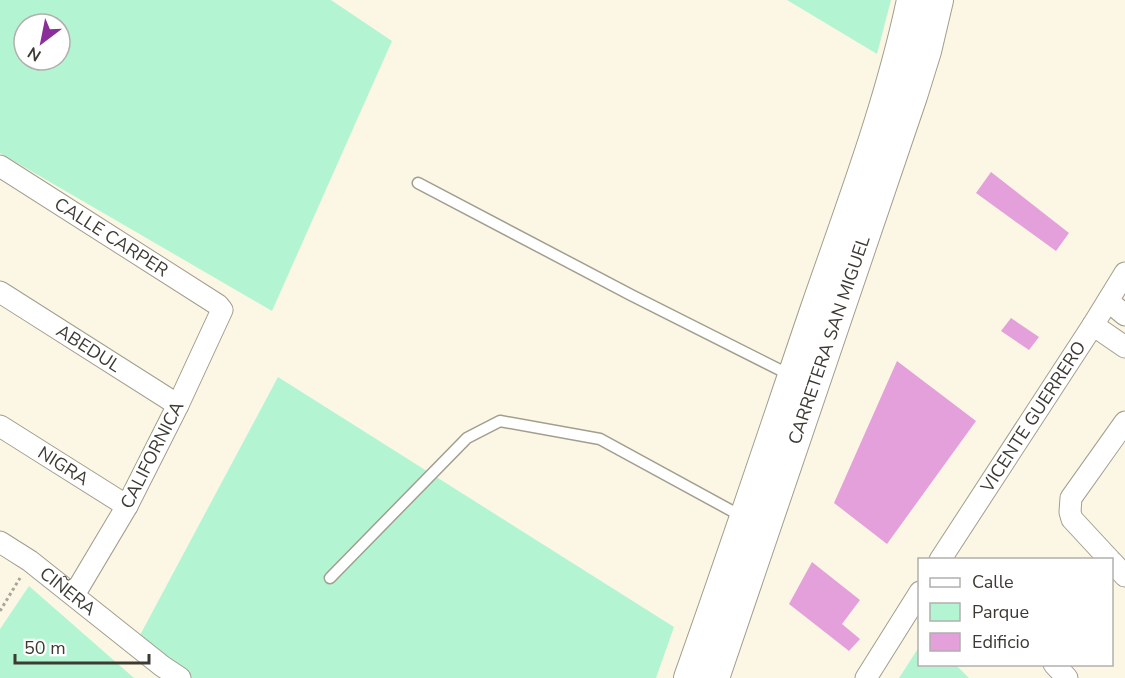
<svg xmlns="http://www.w3.org/2000/svg" width="1125" height="678" font-family="'Nunito Sans',sans-serif">
<style>
.green{fill:#b3f5d2;fill-rule:evenodd}
.building{fill:#e3a0da}
.lines{fill:none;stroke-linecap:round;stroke-linejoin:round}
.lane-casing{stroke:#a29e8d;stroke-width:13}
.street-casing{stroke:#a29e8d;stroke-width:23}
.secondary-casing{stroke:#a29e8d;stroke-width:32}
.path{stroke:#a9a598;stroke-width:3;stroke-dasharray:3 3;stroke-linecap:butt}
.lane{stroke:#fff;stroke-width:10}
.street{stroke:#fff;stroke-width:21}
.secondary{stroke:#fff;stroke-width:30}
.labels{text-anchor:middle;dominant-baseline:central;stroke-width:6;stroke-linejoin:round;paint-order:stroke}
.street-label{font-size:18px;fill:#3c3a33;stroke:#fff}
</style>
<rect width="100%" height="100%" fill="#fcf7e5"/>
<path class="green" d="M0 0H331L392 41 272 311 0 153ZM24 24H60V60H24Z
M787 0H891L877 54Z
M278 377 674 627 656 678H187L139 637Z
M29 586 134 678H0V629Z
M919 647 920 664 956 665 969 678H899Z"/>
<path class="building" d="M991 172 1069 233 1056 251 976 193Z
M1011 318 1039 337 1029 350 1001 331Z
M897 361 976 421 887 544 834 503Z
M812 562 860 600 842 624 860 639 849 651 789 604Z"/>
<g class="lines">
<g class="lane-casing">
<path id="lane" d="M418 183 631 295 792 376
M330 578 467 438 500 421 600 439 743 517"/>
</g>
<g class="street-casing">
<g id="street">
<path id="s1" d="M0 166 218 305 222 310 178 405 127 506 74 595"/>
<path id="s2" d="M0 292 178 405"/>
<path d="M1108 301 1125 315"/>
<path d="M1093 325 1125 347"/>
<path id="s3" d="M0 426 127 506"/>
<path id="s4" d="M0 542 30 561 162 666 180 678"/>
<path id="s5" d="M940 560 1093 325 1125 273"/>
<path d="M1110 560 1072 519 1070 512 1071 498 1125 422"/>
<path d="M1112 562 1125 576"/>
<path d="M1054 664 1067 678"/>
<path d="M866 678 920 592"/>
</g>
</g>
<g class="secondary-casing">
<g id="secondary">
<path d="M689 678C733 555 774 431 816 308 851 207 890 105 912 0"/>
<path id="s6" d="M714 678 912 96 926 51 938 0"/>
</g>
</g>
<path class="path" d="M0 611 20 578"/>
<use href="#lane" class="lane"/>
<use href="#street" class="street"/>
<use href="#secondary" class="secondary"/>
</g>
<g class="labels">
<g class="street-label">
<text stroke="none"><textPath href="#s1" startOffset="132">CALLE CARPER</textPath></text>
<text stroke="none"><textPath href="#s6" startOffset="357">CARRETERA SAN MIGUEL</textPath></text>
<text stroke="none"><textPath href="#s2" startOffset="105">ABEDUL</textPath></text>
<text stroke="none"><textPath href="#s5" startOffset="171">VICENTE GUERRERO</textPath></text>
<text transform="translate(152 455) rotate(-63)">CALIFORNICA</text>
<text stroke="none"><textPath href="#s3" startOffset="75">NIGRA</textPath></text>
<text stroke="none"><textPath href="#s4" startOffset="84">CIÑERA</textPath></text>
</g>
</g>
<rect x="918" y="558" width="195" height="108" fill="#ffffff" stroke="#b1b0ad" stroke-width="1.5"/>
<rect x="930" y="578" width="30" height="9" fill="#ffffff" stroke="#b1b0ad" stroke-width="1.5"/>
<text x="972" y="588" font-size="18" fill="#3c3a33">Calle</text>
<rect x="930" y="603" width="30" height="18" fill="#b3f5d2" stroke="#b1b0ad" stroke-width="1.5"/>
<text x="972" y="618" font-size="18" fill="#3c3a33">Parque</text>
<rect x="930" y="633" width="30" height="18" fill="#e3a0da" stroke="#b1b0ad" stroke-width="1.5"/>
<text x="972" y="648" font-size="18" fill="#3c3a33">Edificio</text>
<g transform="translate(42 42) rotate(212)"><circle r="28" fill="#ffffff" stroke="#b1b0ad" stroke-width="1.5"/>
<path d="M0-4.5L10 22L0 15L-10 22Z" fill="#8a2e99"/>
<text y="-9" font-size="16" font-weight="bold" text-anchor="middle" fill="#3c3a33">N</text>
</g>
<path d="M15 654v9h134v-9" fill="none" stroke="#3c3a33" stroke-width="3"/>
<text x="24" y="654" font-size="18" fill="#3c3a33" stroke="#ffffff" stroke-width="4.5" paint-order="stroke">50 m</text>
</svg>
